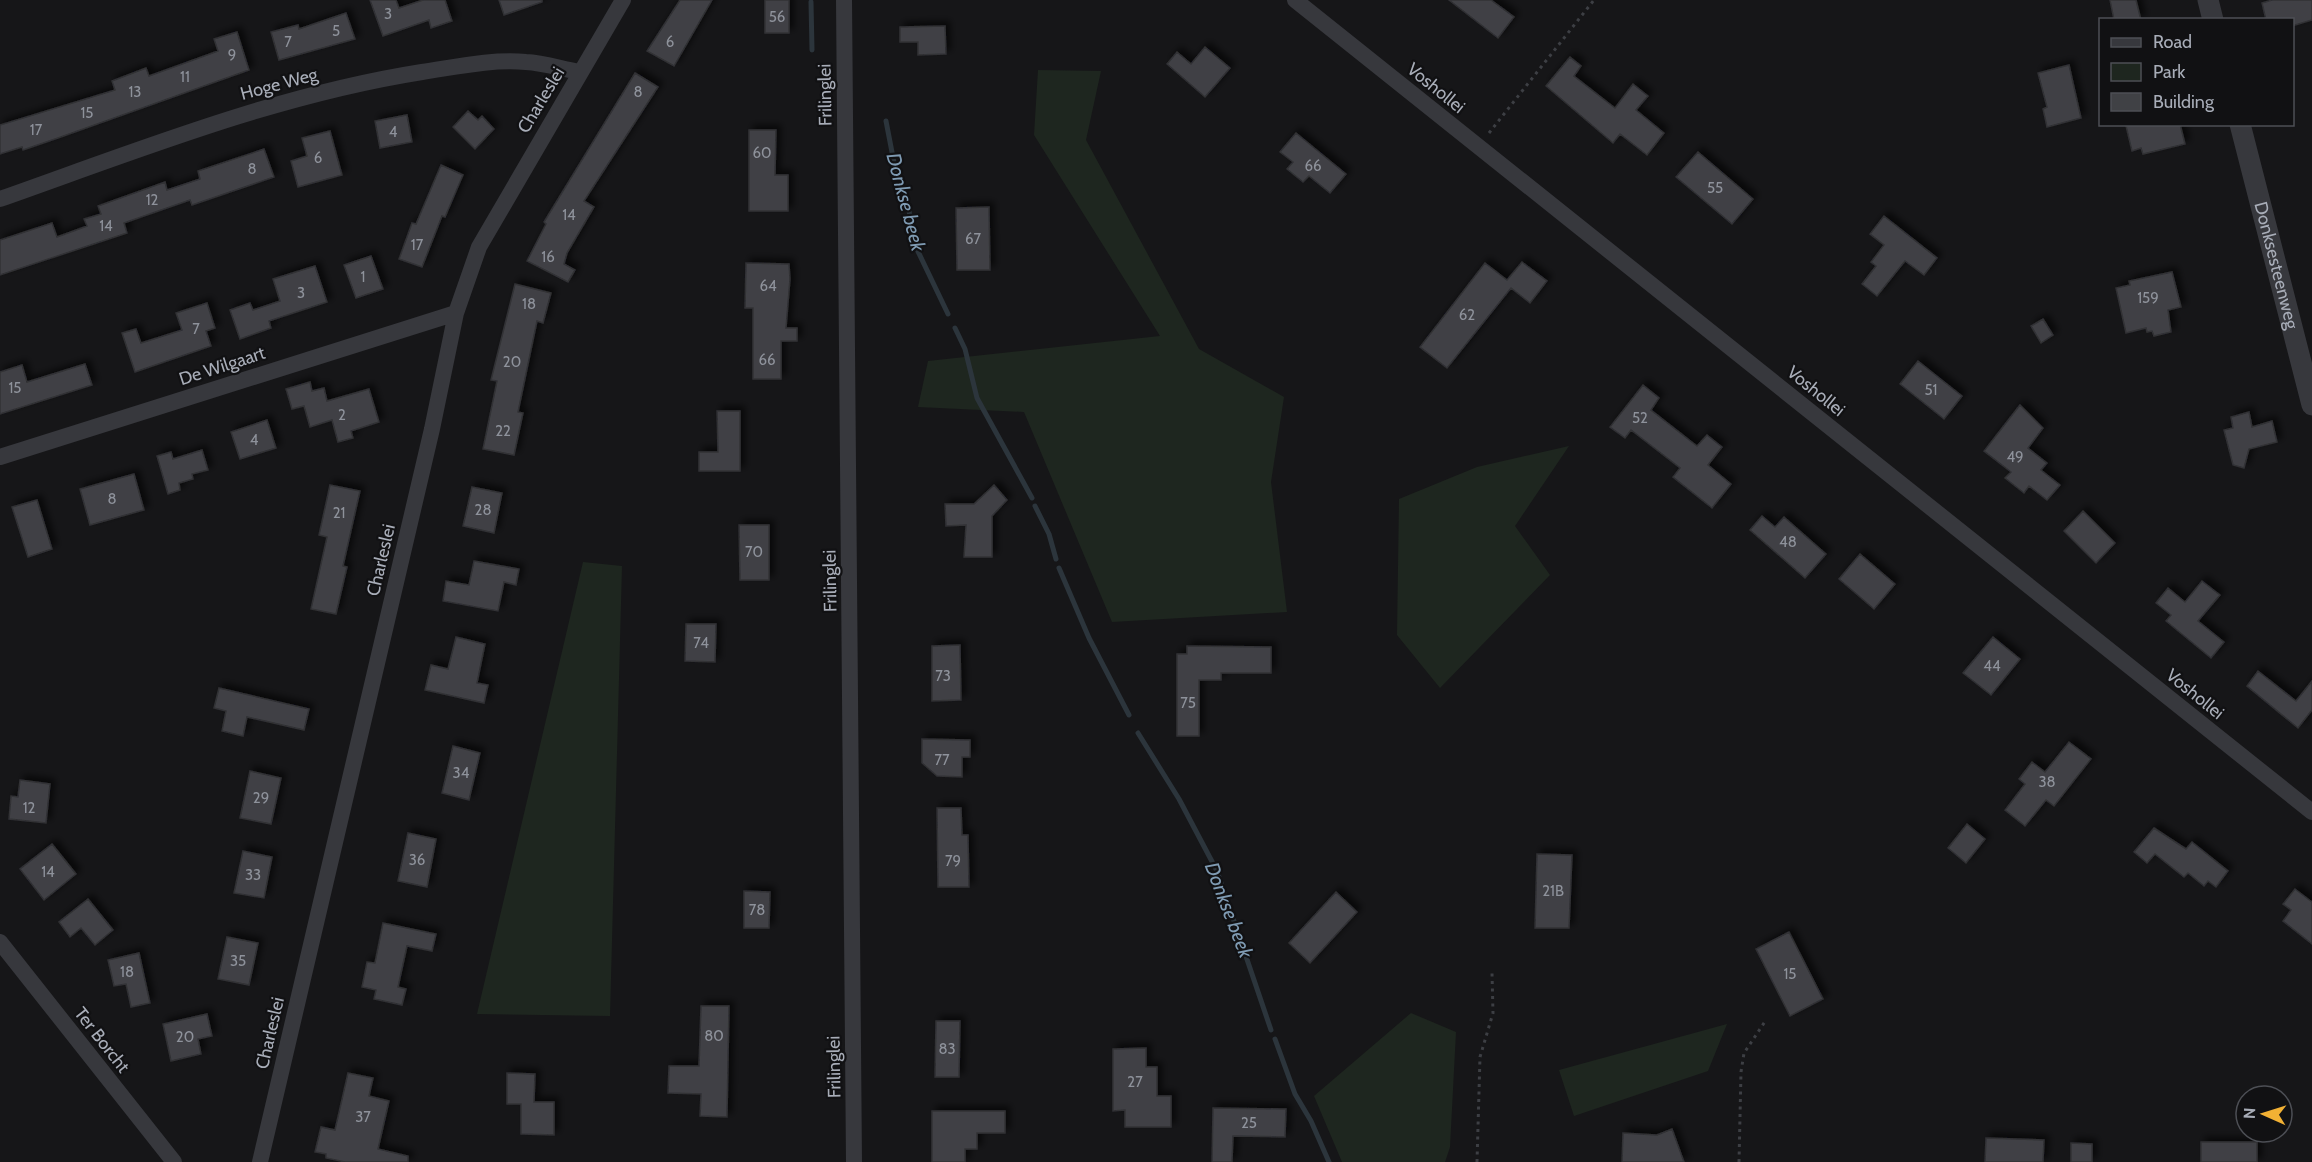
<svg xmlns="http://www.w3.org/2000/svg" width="2312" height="1162" font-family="Cabin,sans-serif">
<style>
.green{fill:#1e261f}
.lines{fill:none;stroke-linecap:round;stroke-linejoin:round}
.stream{stroke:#2c353c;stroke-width:5}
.building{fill:#404145;stroke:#303034;stroke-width:1.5;filter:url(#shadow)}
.path{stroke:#3d3f44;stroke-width:3;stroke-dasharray:3 4.5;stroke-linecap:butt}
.minor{stroke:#37383d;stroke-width:16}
.tertiary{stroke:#37383d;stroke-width:21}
.labels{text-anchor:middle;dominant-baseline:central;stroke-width:4.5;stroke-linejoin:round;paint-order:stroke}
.number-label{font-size:15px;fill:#8e929b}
.street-label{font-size:18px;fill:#a8adb8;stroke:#111113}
.water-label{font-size:20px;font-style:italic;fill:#7f9bb3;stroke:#111113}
</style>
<defs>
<filter id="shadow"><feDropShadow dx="4.5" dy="-4.5" stdDeviation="3" flood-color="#0009"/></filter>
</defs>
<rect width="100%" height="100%" fill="#161618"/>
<path class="green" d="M1038 70 1101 71 1086 140 1199 349 1284 397 1271 482 1287 612 1112 622 1024 412 918 407 928 361 1160 336 1034 135Z
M1569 446 1515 526 1550 575 1440 688 1397 635 1399 499 1477 467Z
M583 562 622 566 610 1016 477 1014Z
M1411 1013 1456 1032 1450 1147 1445 1162H1342L1314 1096Z
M1727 1024 1708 1071 1574 1116 1559 1070Z"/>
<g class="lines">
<path class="stream" d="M811 2 812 50
M886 121 896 173 909 210 913 241 948 314
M955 328 965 349 977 398 1032 498
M1035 506 1049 534 1056 559
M1059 568 1089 638 1129 715
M1138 733 1179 799 1217 871 1271 1030
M1275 1039 1295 1094 1311 1121 1329 1162"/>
</g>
<path class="building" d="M370 0H396L399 8 423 0H445L452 21 431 28 429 20 383 36Z
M499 0H542V2L504 15Z
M680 0H712L674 66 647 51Z
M765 0H789V33H765Z
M1449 0H1491L1514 17 1498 38Z
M2110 0H2136L2141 20H2114Z
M2272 0H2312V20L2292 26V20H2266L2262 3Z
M346 13 355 39 279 60 271 32 298 25 299 29Z
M945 26 946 54 918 55V42H900V27Z
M237 32 249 70 58 138 23 150 22 147 0 154V125L115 90 112 81 146 68 149 76 218 51 214 39Z
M1205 47 1230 68 1205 97 1167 64 1177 52 1191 64Z
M1570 57 1581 66 1574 76 1615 108 1633 84 1648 96 1636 110 1664 133 1647 155 1620 134 1613 143 1546 86Z
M2069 65 2081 118 2047 127 2043 109 2047 107 2038 73Z
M635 73 658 87 584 201 594 207 567 253 564 264 575 270 568 282 527 261 546 224 544 222Z
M468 111 478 120 482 116 494 129 475 149 453 127Z
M407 115 412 142 380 148 375 121Z
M2133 124H2180L2185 144 2143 154 2141 148 2132 151 2126 126Z
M749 130H776L775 175H788V211H749Z
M330 131 342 175 298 187 291 161 307 156 302 138Z
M1296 133 1346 174 1330 193 1309 176 1303 182 1287 169 1293 162 1280 152Z
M264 149 274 177 192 205 190 200 124 223 127 233 0 275V240L52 223 57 237 87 226 84 219 101 214 98 206 165 182 167 190 200 179 198 171Z
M1698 152 1753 199 1732 224 1676 177Z
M441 165 463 175 445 217 442 216 422 267 399 259 412 223 416 224Z
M989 207 990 270H957L956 208Z
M1884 216 1937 258 1924 275 1905 261 1877 296 1862 284 1876 266 1871 262 1884 245 1870 234Z
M371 256 383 289 356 298 344 265Z
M1522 262 1547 281 1530 303 1511 288 1447 368 1420 347 1485 263 1507 280Z
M746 263 789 264 790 279 786 328H797V341H781V379H753V308H745Z
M315 266 327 302 269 321 271 328 240 339 230 310 250 303 253 310 280 301 273 279Z
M2172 272 2181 307 2168 310 2171 332 2154 336 2152 331 2147 332 2146 328 2126 333 2116 288 2130 285 2129 281Z
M515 284 551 293 543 323 537 321 518 412 523 413 514 455 483 449 497 381 491 380Z
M207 303 215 328 206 331 211 346 135 372 122 333 136 329 141 343 182 330 176 313Z
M2043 319 2053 335 2041 343 2031 326Z
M1918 361 1962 396 1944 419 1900 384Z
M85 364 92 385 0 414V372L22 365 27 382Z
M310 382 312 391 324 388 327 401 369 389 379 422 351 431 353 438 338 442 332 420 310 427 304 406 292 409 286 389Z
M1643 385 1659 398 1651 410 1697 446 1707 435 1722 447 1708 465 1731 484 1712 508 1673 477 1680 468 1631 430 1625 438 1610 427Z
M2020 405 2043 428 2028 448 2047 463 2041 470 2060 485 2047 500 2029 486 2024 493 2005 478 2011 472 1984 451Z
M717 411H740V471H699V452H718Z
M2249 412 2252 427 2272 421 2277 442 2249 449 2244 468 2233 465 2224 430 2233 428 2231 417Z
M267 420 276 448 240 459 231 432Z
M202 450 208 470 192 474 193 479 179 483 180 490 168 494 157 456 171 452 173 459Z
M134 474 144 510 90 525 80 489Z
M330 485 360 491 343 566 347 567 336 614 311 609 327 537 319 535Z
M994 485 1007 500 992 516V557H964L966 525 946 526 945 504H974Z
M472 487 502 493 494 533 463 526Z
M37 500 52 549 28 557 12 507Z
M2083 511 2115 543 2096 563 2064 531Z
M1762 516 1775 527 1784 517 1826 554 1805 578 1750 530Z
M739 525H769V580H740Z
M1860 554 1895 584 1874 609 1839 579Z
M474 561 519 569 516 585 504 582 498 611 443 601 446 581 469 585Z
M2202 581 2220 595 2198 621 2224 642 2211 658 2166 621 2171 615 2156 603 2168 588 2185 602Z
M686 624H716L715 662 685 661Z
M456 637 485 644 477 683 488 685 484 703 425 690 431 665 448 669Z
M1993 637 2020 659 1991 695 1963 673Z
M960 645 961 700 932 701V646Z
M1187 646 1271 647V673H1221V680H1199V736H1177V654H1187Z
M2258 671 2296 701 2312 681V710L2298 728 2247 686Z
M219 688 309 709 304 730 247 717 243 736 222 731 226 711 214 708Z
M922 739 970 740V757H962V777L937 776 922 763Z
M2069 742 2091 759 2054 806 2046 800 2025 826 2005 810 2025 784 2019 779 2032 762 2045 772Z
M453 746 480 753 469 800 442 793Z
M250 771 281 778 271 824 240 818Z
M20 780 50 784 46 823 9 819 11 796 18 797Z
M937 808H961L962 835H968L969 887H938Z
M1967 824 1985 839 1966 863 1948 848Z
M2154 828 2186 849 2192 842 2228 871 2216 887 2208 881 2204 886 2188 873 2184 877 2155 854 2147 863 2134 852Z
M408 833 436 839 427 887 398 881Z
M52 844 76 874 44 900 20 869Z
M243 851 272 857 264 898 234 893Z
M1537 854 1572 855 1569 928H1535Z
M2295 889 2312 902V944L2283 921 2291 910 2283 904Z
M744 891 770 892 769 928H744Z
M1336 892 1357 912 1310 963 1289 943Z
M88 899 113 930 95 945 81 928 70 937 59 922Z
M383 923 436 934 432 951 407 946 398 987 406 989 402 1005 374 999 376 990 362 987 367 962 375 963Z
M1789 932 1823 999 1790 1016 1756 949Z
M227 937 258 943 249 985 218 979Z
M139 953 150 1003 131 1007 126 984 114 986 108 960Z
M701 1006H729L727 1117 700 1116 701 1094 668 1093 669 1066H699Z
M207 1014 212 1036 198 1039 201 1054 171 1061 163 1024Z
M936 1021H960L959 1077H935Z
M1146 1048V1067H1157V1096H1171V1127H1125V1110L1113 1111V1049Z
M348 1073 373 1078 369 1096 389 1101 378 1149 408 1156V1162H345L326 1158V1154L315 1152 321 1127 335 1130Z
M507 1073 535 1074 534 1102H554V1135L521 1134V1104H507Z
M1213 1108 1286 1109 1285 1137 1233 1136 1232 1162H1212Z
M932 1111H1005V1133H977V1149H965V1162H932Z
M1672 1129 1684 1162H1622L1623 1133 1657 1135Z
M1986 1138 2044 1140 2043 1162H1985Z
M2201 1142H2257V1162H2201Z
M2071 1143 2092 1144V1162H2071Z"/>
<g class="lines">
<path class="path" d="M1489 133 1594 0
M1477 1162 1480 1057 1493 1013 1492 973
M1739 1162 1741 1072 1744 1053 1766 1020"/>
<path class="minor" d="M844 0 854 1162
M1295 0 2312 812
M0 199C139 150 276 95 422 72 456 67 491 59 526 62 544 63 562 69 580 72
M0 457 456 313
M0 942 174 1162
M260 1162 432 429 456 313 479 247 623 0"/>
<g class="tertiary">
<path d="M2208 0 2213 20"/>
<path id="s1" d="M2240 124 2312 405"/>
</g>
</g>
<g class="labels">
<g class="number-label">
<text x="388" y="14">3</text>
<text x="777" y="17">56</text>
<text x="336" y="31">5</text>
<text x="288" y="42">7</text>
<text x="670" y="42">6</text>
<text x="232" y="55">9</text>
<text x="185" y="77">11</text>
<text x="135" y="92">13</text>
<text x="638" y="92">8</text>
<text x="87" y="113">15</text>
<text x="36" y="130">17</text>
<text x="393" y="132">4</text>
<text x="762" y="153">60</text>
<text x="318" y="158">6</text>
<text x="1313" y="166">66</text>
<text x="252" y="169">8</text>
<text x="1715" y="188">55</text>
<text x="152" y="200">12</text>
<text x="569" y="215">14</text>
<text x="106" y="226">14</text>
<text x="973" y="239">67</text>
<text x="417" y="245">17</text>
<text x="548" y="257">16</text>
<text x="363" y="277">1</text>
<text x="768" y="286">64</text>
<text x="301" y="293">3</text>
<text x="2148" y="298">159</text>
<text x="529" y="304">18</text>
<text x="1467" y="315">62</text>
<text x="196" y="329">7</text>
<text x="767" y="360">66</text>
<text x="512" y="362">20</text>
<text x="15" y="388">15</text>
<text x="1931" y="390">51</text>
<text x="342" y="415">2</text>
<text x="1640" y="418">52</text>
<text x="503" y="431">22</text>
<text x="254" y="440">4</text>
<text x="2015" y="457">49</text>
<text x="112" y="499">8</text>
<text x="483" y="510">28</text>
<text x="339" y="513">21</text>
<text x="1788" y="542">48</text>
<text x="754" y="552">70</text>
<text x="701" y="643">74</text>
<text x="1992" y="666">44</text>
<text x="943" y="676">73</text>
<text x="1188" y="703">75</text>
<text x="942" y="760">77</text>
<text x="461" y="773">34</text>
<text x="2047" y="782">38</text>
<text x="261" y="798">29</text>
<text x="29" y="808">12</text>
<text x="417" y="860">36</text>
<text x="953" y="861">79</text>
<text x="48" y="872">14</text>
<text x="253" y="875">33</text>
<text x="1553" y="891">21B</text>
<text x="757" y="910">78</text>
<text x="238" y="961">35</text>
<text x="127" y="972">18</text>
<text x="1790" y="974">15</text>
<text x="714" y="1036">80</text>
<text x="185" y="1037">20</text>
<text x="947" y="1049">83</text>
<text x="1135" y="1082">27</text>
<text x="363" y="1117">37</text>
<text x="1249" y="1123">25</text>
</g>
<g class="street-label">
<text transform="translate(279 84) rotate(-15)">Hoge Weg</text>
<text transform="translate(1436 88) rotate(39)">Voshollei</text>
<text transform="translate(825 95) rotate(-91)">Frilinglei</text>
<text transform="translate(541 100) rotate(-59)">Charleslei</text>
<text stroke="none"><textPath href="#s1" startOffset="146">Donksesteenweg</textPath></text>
<text transform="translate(222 366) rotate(-18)">De Wilgaart</text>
<text transform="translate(1816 391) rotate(39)">Voshollei</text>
<text transform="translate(381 560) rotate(-77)">Charleslei</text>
<text transform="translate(830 581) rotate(-91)">Frilinglei</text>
<text transform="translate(2195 694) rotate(39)">Voshollei</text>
<text transform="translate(270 1033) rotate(-77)">Charleslei</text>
<text transform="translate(102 1040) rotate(52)">Ter Borcht</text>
<text transform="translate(834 1067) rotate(-91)">Frilinglei</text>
</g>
<g class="water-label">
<text transform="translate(906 202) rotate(75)">Donkse beek</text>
<text transform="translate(1229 910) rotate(69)">Donkse beek</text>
</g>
</g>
<rect x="2099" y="18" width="195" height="108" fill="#111113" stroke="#4d4f55" stroke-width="1.5"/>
<rect x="2111" y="38" width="30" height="9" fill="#37383d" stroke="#4d4f55" stroke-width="1.5"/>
<text x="2153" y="48" font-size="18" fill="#a8adb8">Road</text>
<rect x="2111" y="63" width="30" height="18" fill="#1e261f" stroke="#4d4f55" stroke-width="1.5"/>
<text x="2153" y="78" font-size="18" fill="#a8adb8">Park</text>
<rect x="2111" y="93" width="30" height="18" fill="#404145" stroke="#4d4f55" stroke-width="1.5"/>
<text x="2153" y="108" font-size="18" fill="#a8adb8">Building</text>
<g transform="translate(2264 1114) rotate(273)"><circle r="28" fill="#111113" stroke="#4d4f55" stroke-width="1.5"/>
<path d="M0-4.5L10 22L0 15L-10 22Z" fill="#f2b134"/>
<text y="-9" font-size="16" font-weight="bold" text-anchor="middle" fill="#a8adb8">N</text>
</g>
</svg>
